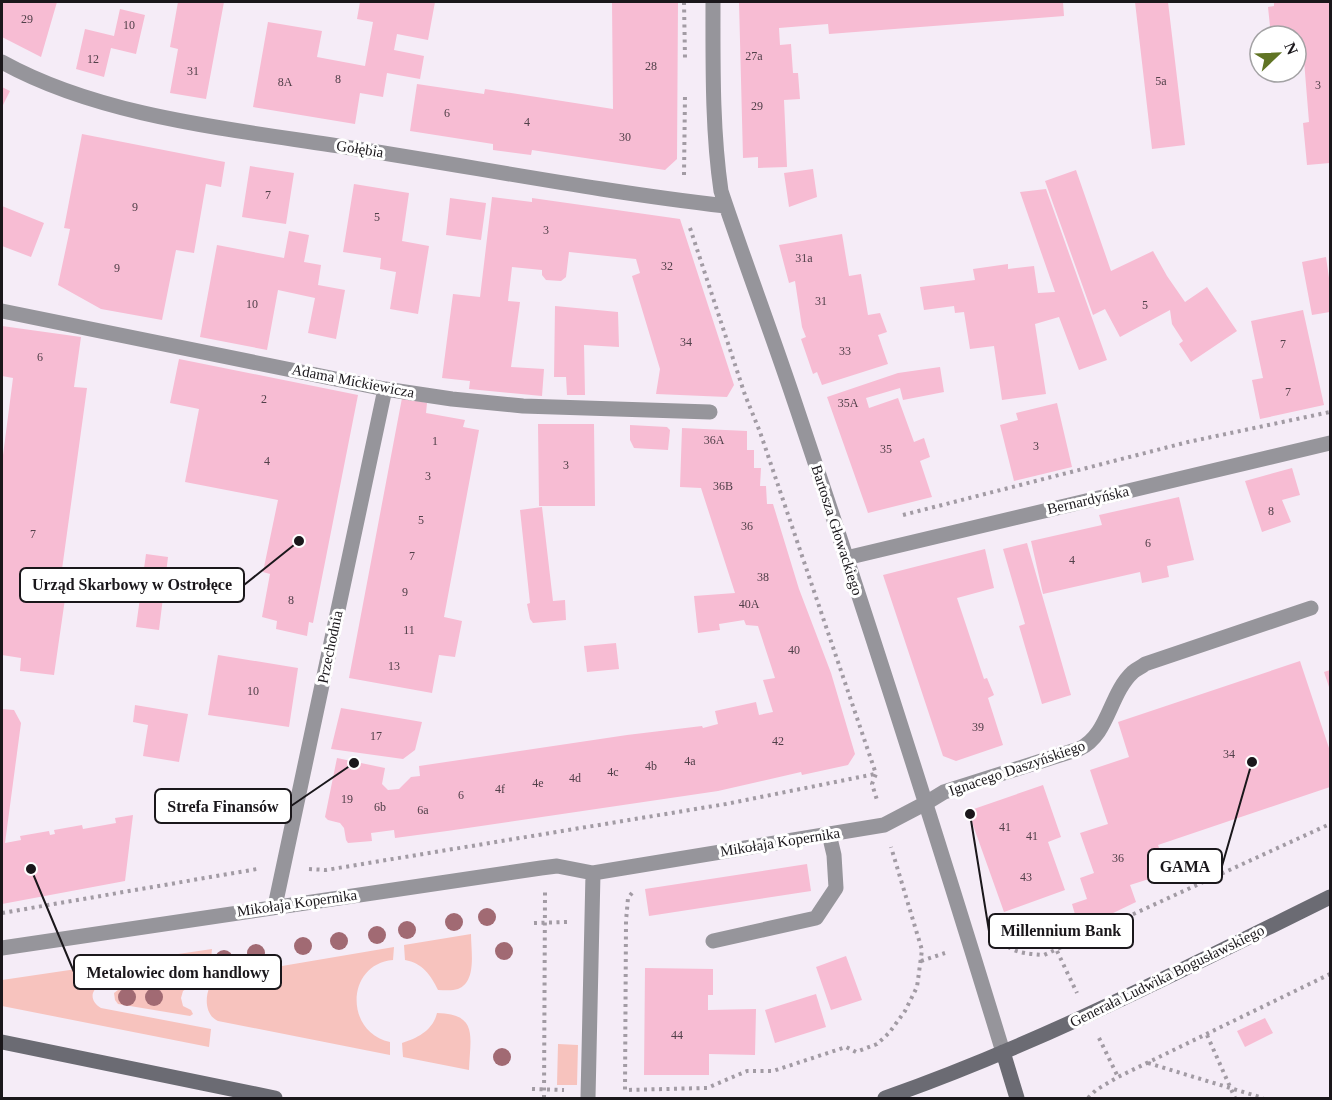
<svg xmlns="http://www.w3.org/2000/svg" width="1332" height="1100" font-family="Georgia,serif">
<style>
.green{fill:#f7c3be}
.building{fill:#f7bcd3}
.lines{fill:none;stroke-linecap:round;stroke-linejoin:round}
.path{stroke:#a29ba4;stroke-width:4;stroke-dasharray:3 4.5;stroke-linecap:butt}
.lane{stroke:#96959b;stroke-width:15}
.street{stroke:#96959b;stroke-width:15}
.secondary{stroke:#6b6b73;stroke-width:15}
.tree{fill:#a16a73}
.labels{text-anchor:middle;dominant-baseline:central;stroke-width:6;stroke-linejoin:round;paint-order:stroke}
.number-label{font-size:12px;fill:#514049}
.street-label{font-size:15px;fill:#1a171b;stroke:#fff}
.leader{fill:none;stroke:#1a171b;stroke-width:2}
.callout-dot{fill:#1a171b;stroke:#fff;stroke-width:2}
.callout{fill:#fff;stroke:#1a171b;stroke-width:2}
.callout-label{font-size:16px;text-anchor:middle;font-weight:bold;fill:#1a171b}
</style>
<rect width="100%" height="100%" fill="#f5ecf7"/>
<path class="green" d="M471 934C471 951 477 982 458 989 452 991 444 990 438 990 431 975 422 963 405 960L404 945Z
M394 947 393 960C346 964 344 1032 390 1042V1055L218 1021C202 1014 204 986 218 977Z
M212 949 211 959 203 967 100 985C89 992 91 1002 101 1008L211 1029 209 1047 2 1006V980Z
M191 981 193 984 183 991 181 998 183 1006 191 1010 193 1014 190 1016 118 1004 115 1000 114 993 118 990Z
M437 1013C479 1014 470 1037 469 1070L403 1057 402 1043C418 1038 433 1030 437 1013Z
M558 1044 578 1045 577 1085H557Z"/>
<path class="building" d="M2 2H57L41 57 2 37Z
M178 2H224L206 99 170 93 178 49 170 47Z
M360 2H435L428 40 397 34 394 50 424 56 420 79 387 73 383 97 360 93 355 124 253 107 268 22 322 31 317 57 365 66 373 22 357 19Z
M612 2H678L677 159 665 170 532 150 531 155 493 150V144L410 131 417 84 484 94 485 89 613 109Z
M739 2H1063L1064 16 829 34 828 24 779 28 780 45 791 44 793 73H798L800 99 784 100 787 167 758 168V157L743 158Z
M1135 2H1168L1185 145 1152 149Z
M1274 2H1330V163L1307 165 1303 123 1309 122 1303 48H1296V36H1271L1268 7 1274 6Z
M120 9 145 15 136 54 111 48 104 77 76 69 85 29 114 36Z
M2 87 10 91 2 107Z
M82 134 225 162 221 187 206 184 194 253 176 250 162 320 101 309 58 285 70 229 64 228Z
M250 166 294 173 286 224 242 217Z
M813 169 817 197 789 207 784 173Z
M1076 170 1111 271 1153 251 1167 276 1185 302 1207 287 1237 331 1191 362 1179 344 1183 341 1172 324 1170 310 1120 337 1105 309 1093 315 1045 181Z
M354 184 409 193 402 241 429 246 418 314 390 309 396 272 380 269 381 258 343 252Z
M1046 189 1107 360 1079 370 1059 317 1035 324 1046 394 1002 400 994 346 970 349 964 312 955 313 954 306 924 310 920 287 975 280 973 269 1008 264V269L1034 266 1038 293 1055 292 1020 192Z
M492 197 532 202V198L680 219 734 385 727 397 656 394 660 369 632 276 640 273 636 259 569 252 566 277 561 281 546 280 542 275V270L512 267 508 301 520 302 511 367 544 369 542 396 469 389 470 381 442 378 453 294 480 297Z
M450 198 486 203 481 240 446 235Z
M2 206 44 223 31 257 2 246Z
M289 231 309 235 304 262 321 265 318 285 345 290 336 339 308 333 315 298 278 290 267 350 200 337 217 245 284 258Z
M842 234 849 276 861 274 868 315 880 313 887 332 878 335 888 364 822 385 817 372 813 374 801 339 806 337 802 327 795 281 789 283 779 245Z
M1326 257 1330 285V312L1312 315 1302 262Z
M555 306 618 312 619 347 584 345 585 395H567L566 377H554Z
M1303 310 1324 405 1260 419 1252 380 1263 378 1251 321Z
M2 326 81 337 74 387 87 388 59 591 66 592 54 675 20 671 21 658 2 655V463L13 378 2 376Z
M179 359 358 395 313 623 309 622 307 636 276 629 277 621 262 617 270 574 263 572 278 500 185 482 199 409 170 403Z
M940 367 944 392 903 400 900 388 866 398 869 408 898 398 914 442 924 438 930 457 920 461 932 497 868 513 827 397 898 373Z
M402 398 427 403 426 413 465 420 463 427 479 430 444 617 462 621 455 657 439 655 432 693 349 678Z
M1057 403 1072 467 1014 481 1000 425 1018 420 1016 413Z
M538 424H594L595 506H539Z
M630 425 667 427 670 430 668 450 634 448 630 440Z
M682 428 747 431V450H754V468H761L760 486H766L767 504H773L799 589 831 673 855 754 848 765 802 775 801 772 718 791 447 831 395 838 394 830 371 833 372 841 348 843 346 840 344 828 340 823 328 820 325 817 337 758 385 768 382 784 388 790 399 789 411 777 420 776 419 766 627 735 702 726 703 728 718 724 715 711 756 702 759 715 773 712 763 680 775 678 758 626 746 625 744 620 719 624 720 630 698 633 694 596 735 593 701 488 680 487Z
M1292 468 1300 495 1282 500 1291 522 1262 532 1245 481Z
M1179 497 1194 560 1167 566 1169 577 1142 583 1140 572 1043 594 1031 541 1102 525 1099 515Z
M542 507 553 601 565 600 566 620 533 623 530 619 527 604 530 603 520 510Z
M1027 543 1071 695 1042 704 1019 626 1025 624 1003 549Z
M985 549 994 588 957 598 984 679 987 678 994 695 988 698 1003 745 956 761 943 756 883 575Z
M146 554 168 557 159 630 136 627Z
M616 643 619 669 587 672 584 646Z
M218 655 298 668 289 727 208 715Z
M1300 661 1330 751V787L1158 845 1168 873 1130 885 1136 902 1109 915 1078 925 1072 904 1087 899 1080 878 1094 873 1080 833 1108 824 1090 770 1129 757 1118 722Z
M1330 670V690L1324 672Z
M135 705 188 714 179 762 143 756 148 725 133 722Z
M341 708 422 722 415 750 403 759 331 749Z
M2 709 14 710 21 723 5 843 21 840 20 836 49 831 50 835 55 834 54 830 82 825 83 829 116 823 115 818 133 815 125 881 2 904Z
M1043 785 1061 837 1048 842 1065 890 1004 912 968 811Z
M807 864 811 891 649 916 645 889Z
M846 956 862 1000 831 1010 816 967Z
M645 968 713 969V995H708V1010L756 1009 755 1055 709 1054V1075H644Z
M816 994 826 1027 775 1043 765 1010Z
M1265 1018 1273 1033 1245 1047 1237 1031Z"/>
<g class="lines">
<path class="path" d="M684 2 685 58
M684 175 685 95
M690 228 745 395 760 432 876 774 872 784 877 800
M903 515 1188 442 1330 412
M309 869 326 870 726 804 875 774
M632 893 628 898 626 921 625 1090 707 1088 747 1071H773L846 1047 856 1052 877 1044 889 1033 905 1011 917 987 922 950 891 847
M2 913 257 869
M992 922C1003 951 1015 953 1044 955L1330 824
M534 923 568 922
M1057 951 1077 993
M921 961 945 953
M1207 1035 1235 1098
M1099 1038 1118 1077
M1148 1063 1263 1098
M532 1089 564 1090
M544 1098 545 892
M1088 1098 1096 1090 1118 1077 1330 974"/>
<path class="lane" d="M926 803 944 792 1079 749C1109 735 1109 694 1133 672 1136 669 1142 667 1145 664L1311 608
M713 941 816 918 836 888 834 855 829 834"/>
<path class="street" d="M713 2C713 64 712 129 721 191 745 263 772 334 796 406 868 620 937 836 1003 1052
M2 62C105 119 241 130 358 149 480 168 603 192 726 206
M2 311 385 389 452 399 523 406 710 412
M846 558 1330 443
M275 906 385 389
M2 948 541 868 557 866 593 873 884 825 926 803
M588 1098 593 873"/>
<path class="secondary" d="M2 1042 275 1098
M1003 1052 1017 1098
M885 1098C1039 1044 1184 969 1330 897"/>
</g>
<g class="tree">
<circle cx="487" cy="917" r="9"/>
<circle cx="454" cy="922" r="9"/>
<circle cx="407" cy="930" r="9"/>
<circle cx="377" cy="935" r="9"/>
<circle cx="339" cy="941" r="9"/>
<circle cx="303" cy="946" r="9"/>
<circle cx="504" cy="951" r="9"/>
<circle cx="256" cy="953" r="9"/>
<circle cx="224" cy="959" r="9"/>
<circle cx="127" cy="997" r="9"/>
<circle cx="154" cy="997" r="9"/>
<circle cx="502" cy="1057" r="9"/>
</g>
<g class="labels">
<g class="number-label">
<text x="27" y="19">29</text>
<text x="129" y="25">10</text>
<text x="754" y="56">27a</text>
<text x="93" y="59">12</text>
<text x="651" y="66">28</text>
<text x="193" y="71">31</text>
<text x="338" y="79">8</text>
<text x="1161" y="81">5a</text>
<text x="285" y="82">8A</text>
<text x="1318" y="85">3</text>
<text x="757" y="106">29</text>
<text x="447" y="113">6</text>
<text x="527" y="122">4</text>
<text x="625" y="137">30</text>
<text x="268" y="195">7</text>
<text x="135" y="207">9</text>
<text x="377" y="217">5</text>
<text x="546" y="230">3</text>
<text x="804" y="258">31a</text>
<text x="667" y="266">32</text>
<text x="117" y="268">9</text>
<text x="821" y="301">31</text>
<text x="252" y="304">10</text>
<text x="1145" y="305">5</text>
<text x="686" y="342">34</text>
<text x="1283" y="344">7</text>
<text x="845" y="351">33</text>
<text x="40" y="357">6</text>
<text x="1288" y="392">7</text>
<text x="264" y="399">2</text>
<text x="848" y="403">35A</text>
<text x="714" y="440">36A</text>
<text x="435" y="441">1</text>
<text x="1036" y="446">3</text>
<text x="886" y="449">35</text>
<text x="267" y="461">4</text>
<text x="566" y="465">3</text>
<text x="428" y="476">3</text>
<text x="723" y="486">36B</text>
<text x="1271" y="511">8</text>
<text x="421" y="520">5</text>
<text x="747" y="526">36</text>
<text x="33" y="534">7</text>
<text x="1148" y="543">6</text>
<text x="412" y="556">7</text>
<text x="1072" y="560">4</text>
<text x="763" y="577">38</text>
<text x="405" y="592">9</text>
<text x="291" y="600">8</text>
<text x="749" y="604">40A</text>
<text x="409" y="630">11</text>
<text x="794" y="650">40</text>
<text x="394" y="666">13</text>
<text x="253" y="691">10</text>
<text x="978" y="727">39</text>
<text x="376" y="736">17</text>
<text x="778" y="741">42</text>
<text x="1229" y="754">34</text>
<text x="690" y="761">4a</text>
<text x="651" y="766">4b</text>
<text x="613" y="772">4c</text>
<text x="575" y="778">4d</text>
<text x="538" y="783">4e</text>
<text x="500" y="789">4f</text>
<text x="461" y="795">6</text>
<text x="347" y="799">19</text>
<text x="380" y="807">6b</text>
<text x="423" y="810">6a</text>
<text x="1005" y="827">41</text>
<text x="1032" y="836">41</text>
<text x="1118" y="858">36</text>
<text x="1026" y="877">43</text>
<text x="677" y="1035">44</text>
</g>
<g class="street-label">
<text transform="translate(360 149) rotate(9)">Gołębia</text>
<text transform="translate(353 381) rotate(11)">Adama Mickiewicza</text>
<text transform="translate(1088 500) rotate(-13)">Bernardyńska</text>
<text transform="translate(837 530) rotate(72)">Bartosza Głowackiego</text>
<text transform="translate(330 647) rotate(-78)">Przechodnia</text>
<text transform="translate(1017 768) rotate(-19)">Ignacego Daszyńskiego</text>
<text transform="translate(780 842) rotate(-9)">Mikołaja Kopernika</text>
<text transform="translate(297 903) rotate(-8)">Mikołaja Kopernika</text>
<text transform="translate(1167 976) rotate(-26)">Generała Ludwika Bogusławskiego</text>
</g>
</g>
<path class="leader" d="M299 541L244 585M354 763L291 806M1252 762L1222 866M970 814L989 931M31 869L74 972"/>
<g class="callout-dot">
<circle cx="299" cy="541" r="6"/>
<circle cx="354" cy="763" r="6"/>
<circle cx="1252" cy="762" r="6"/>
<circle cx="970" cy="814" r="6"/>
<circle cx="31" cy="869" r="6"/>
</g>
<g class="callout">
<rect x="20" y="568" width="224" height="34" rx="6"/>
<rect x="155" y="789" width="136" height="34" rx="6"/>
<rect x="1148" y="849" width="74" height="34" rx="6"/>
<rect x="989" y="914" width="144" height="34" rx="6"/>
<rect x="74" y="955" width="207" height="34" rx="6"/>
</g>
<g class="callout-label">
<text x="132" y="590">Urząd Skarbowy w Ostrołęce</text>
<text x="223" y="812">Strefa Finansów</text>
<text x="1185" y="872">GAMA</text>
<text x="1061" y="936">Millennium Bank</text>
<text x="178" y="978">Metalowiec dom handlowy</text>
</g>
<rect width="1332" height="1100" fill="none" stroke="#1a171b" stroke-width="6"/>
<g transform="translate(1278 54) rotate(67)"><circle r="28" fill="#ffffff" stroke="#a3a2a4" stroke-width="1.5"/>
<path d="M0-4.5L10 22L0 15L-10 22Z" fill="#607424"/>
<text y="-9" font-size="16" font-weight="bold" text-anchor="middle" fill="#1a171b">N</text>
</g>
</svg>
